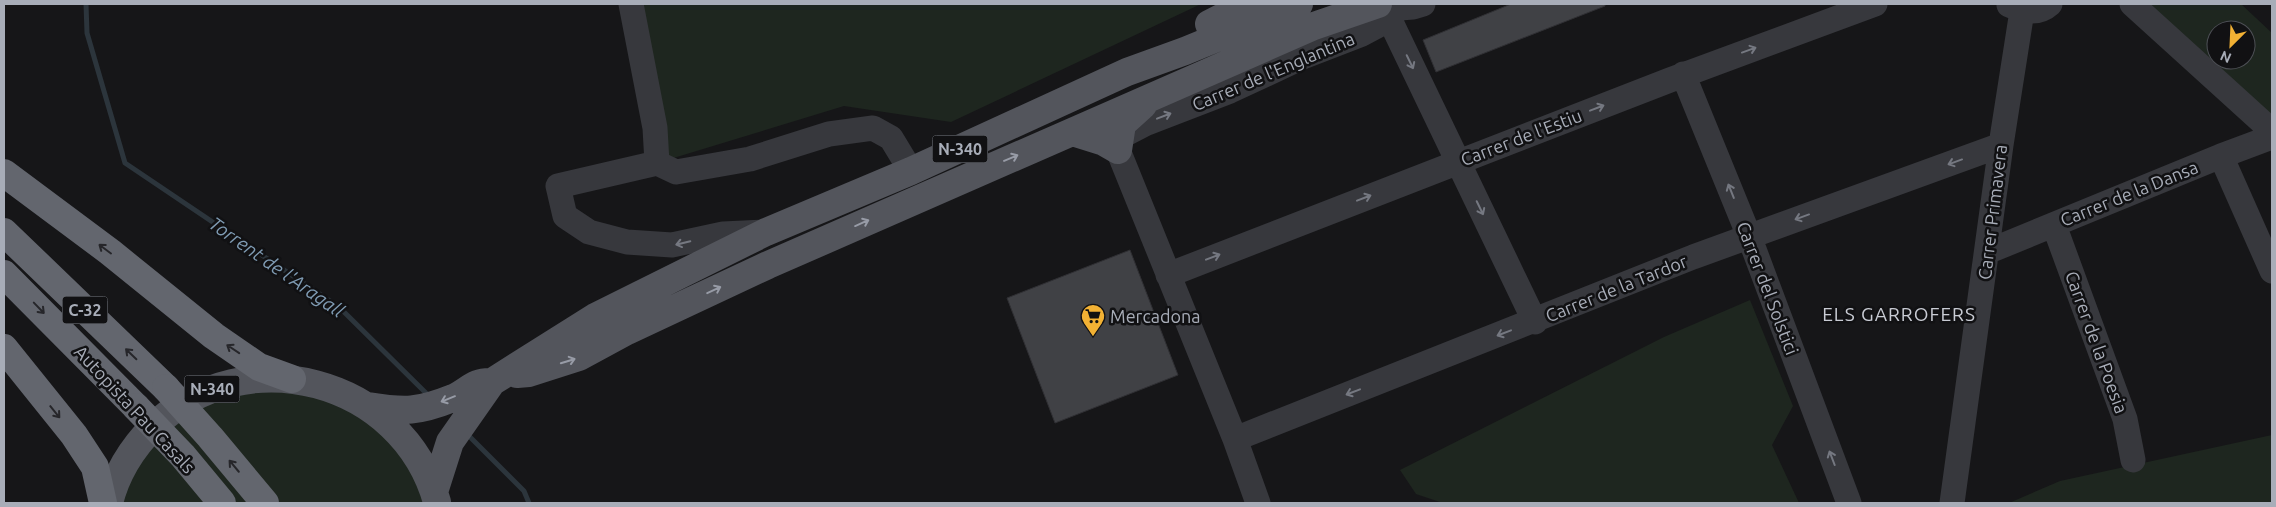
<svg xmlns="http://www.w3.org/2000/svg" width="2276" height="507" font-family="Ubuntu,sans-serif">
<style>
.green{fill:#1e261f;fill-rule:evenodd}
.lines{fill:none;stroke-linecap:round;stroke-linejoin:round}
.stream{stroke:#2c353c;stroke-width:5}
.building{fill:#404145;stroke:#303034}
.minor{stroke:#37383d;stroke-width:25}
.major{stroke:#53555c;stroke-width:28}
.highway{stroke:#63666e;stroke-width:28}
.highway-bridge{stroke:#63666e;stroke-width:28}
.oneway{stroke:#757881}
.oneway2{stroke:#979ba6}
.oneway3{stroke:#26262a}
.labels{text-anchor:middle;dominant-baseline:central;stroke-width:5;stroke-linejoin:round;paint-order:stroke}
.shield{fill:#111113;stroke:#7b7e86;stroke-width:1}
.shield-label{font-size:16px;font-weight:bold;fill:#a8adb8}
.street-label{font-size:18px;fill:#a8adb8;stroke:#111113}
.poi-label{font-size:18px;fill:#a8adb8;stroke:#111113;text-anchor:start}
.water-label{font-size:19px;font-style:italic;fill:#7f9bb3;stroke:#111113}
.neighbourhood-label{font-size:19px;letter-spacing:1px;fill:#c9ccd4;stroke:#111113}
</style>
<rect width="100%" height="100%" fill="#161618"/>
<path class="green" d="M629 4H1201L951 122 844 106 657 163Z
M2143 4H2241L2272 33V121ZM2216 30H2246V60H2216Z
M1750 300 1793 406 1772 445 1799 503H1443L1416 494 1400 470 1664 337Z
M256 390H298L338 402 374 423 403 453 427 503H122C135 457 170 419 215 400 227 395 243 393 256 390Z
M2272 435V503H2009L2060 481Z"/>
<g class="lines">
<path class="stream" d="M86 4 87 33 125 163 339 307 431 398
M467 434 524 491 529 503"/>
</g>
<path class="building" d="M1511 4H1605V6L1436 72 1423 40Z
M1130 250 1178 375 1055 423 1007 298Z"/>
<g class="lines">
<path class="minor" d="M631 4 655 128 657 163 558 186 565 216 589 232 627 242 672 245 723 234 766 232
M2132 4 2272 131
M2009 5C2022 11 2038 15 2050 4
M1389 18 1535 322
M1683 74 1749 236 1849 503
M1120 137 1147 123 1230 91 1305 56 1362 34 1377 26 1400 8 1413 7 1423 4
M1118 150 1235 439 1258 503
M2221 156 2272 271
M657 163 676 172 750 159 829 134 873 128 891 138 911 171
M2054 225 2125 419 2133 460
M1987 252 2221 156 2272 137
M1168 275 1670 80 1875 4
M1235 439 1693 257 2001 145
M1952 503 2001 145 2022 11"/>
<path class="major" d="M1209 24 1248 4
M1072 132 1104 142 1118 150 1122 124 1143 105
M517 374 529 373 579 357 627 331 768 265 1314 26 1378 4
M368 406C405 412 418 412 453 398 469 391 473 381 492 382
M434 492 450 442 492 382 595 317 766 232 911 171 1127 72 1185 51 1299 4
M109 503C116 474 133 447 154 426 245 337 403 379 437 502"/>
<path class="highway" d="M4 173 110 252 214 336 259 367 292 379
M4 232 166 388
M4 274 136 407
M4 348 74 435 95 467 103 503"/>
<path class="highway-bridge" d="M166 388 210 437 265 503
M136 407 183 456 222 503"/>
</g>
<defs><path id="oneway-shaft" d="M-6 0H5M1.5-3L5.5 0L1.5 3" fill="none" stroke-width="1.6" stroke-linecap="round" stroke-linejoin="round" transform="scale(1.25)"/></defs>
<g class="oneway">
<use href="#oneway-shaft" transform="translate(1749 50) rotate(-20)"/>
<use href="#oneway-shaft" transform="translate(1410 62) rotate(64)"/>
<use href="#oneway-shaft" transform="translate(1597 108) rotate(-21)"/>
<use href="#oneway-shaft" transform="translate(1164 116) rotate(-21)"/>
<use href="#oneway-shaft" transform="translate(1955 162) rotate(160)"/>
<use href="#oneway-shaft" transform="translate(1731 191) rotate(-112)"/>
<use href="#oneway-shaft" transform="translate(1364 198) rotate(-21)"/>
<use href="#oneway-shaft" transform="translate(1480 208) rotate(64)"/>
<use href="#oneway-shaft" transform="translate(1802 217) rotate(160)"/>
<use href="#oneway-shaft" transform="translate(683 243) rotate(167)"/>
<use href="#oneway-shaft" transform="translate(1213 257) rotate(-21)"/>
<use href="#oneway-shaft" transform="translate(1504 333) rotate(159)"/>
<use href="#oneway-shaft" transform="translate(1353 392) rotate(159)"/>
<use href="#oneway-shaft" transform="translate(1832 458) rotate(-111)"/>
</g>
<g class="oneway2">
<use href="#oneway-shaft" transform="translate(1011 158) rotate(-23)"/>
<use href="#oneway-shaft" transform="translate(862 223) rotate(-24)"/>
<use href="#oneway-shaft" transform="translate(714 290) rotate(-25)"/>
<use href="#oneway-shaft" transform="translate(568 361) rotate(-17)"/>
<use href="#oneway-shaft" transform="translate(448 399) rotate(158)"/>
</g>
<g class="oneway3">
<use href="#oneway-shaft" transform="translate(105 249) rotate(-143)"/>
<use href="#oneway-shaft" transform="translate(39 308) rotate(46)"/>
<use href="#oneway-shaft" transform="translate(233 349) rotate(-146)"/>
<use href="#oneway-shaft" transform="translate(131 354) rotate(-136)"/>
<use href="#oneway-shaft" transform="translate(55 412) rotate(51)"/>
<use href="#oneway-shaft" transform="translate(234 466) rotate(-130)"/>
</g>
<defs>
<g id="supermarket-pin" transform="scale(1.25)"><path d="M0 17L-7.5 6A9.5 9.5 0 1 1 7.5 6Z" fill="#f2b134" stroke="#111113"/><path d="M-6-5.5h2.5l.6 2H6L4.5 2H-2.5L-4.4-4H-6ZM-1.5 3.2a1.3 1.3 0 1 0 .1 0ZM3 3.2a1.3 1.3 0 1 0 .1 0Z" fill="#111"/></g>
</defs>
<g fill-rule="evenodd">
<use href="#supermarket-pin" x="1093" y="316"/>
</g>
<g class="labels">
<g class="shield">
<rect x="932.5" y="135.5" width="55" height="27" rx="4"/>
<rect x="62.5" y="296.5" width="45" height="27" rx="4"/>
<rect x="184.5" y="375.5" width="55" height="27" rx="4"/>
</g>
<g class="shield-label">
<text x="960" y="149">N-340</text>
<text x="85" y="310">C-32</text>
<text x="212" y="389">N-340</text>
</g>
<g class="street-label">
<text transform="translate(1273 71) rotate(-23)">Carrer de l'Englantina</text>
<text transform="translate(1521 137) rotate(-21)">Carrer de l'Estiu</text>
<text transform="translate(2129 193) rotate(-22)">Carrer de la Dansa</text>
<text transform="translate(1992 212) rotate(-83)">Carrer Primavera</text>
<text transform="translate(1616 288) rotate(-22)">Carrer de la Tardor</text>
<text transform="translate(1768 288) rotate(69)">Carrer del Solstici</text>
<text transform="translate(2097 342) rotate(70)">Carrer de la Poesia</text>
<text transform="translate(135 409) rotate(47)">Autopista Pau Casals</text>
</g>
<g class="poi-label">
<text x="1110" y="316">Mercadona</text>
</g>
<g class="water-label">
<text transform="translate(277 267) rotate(35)">Torrent de l'Aragall</text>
</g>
<g class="neighbourhood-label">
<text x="1899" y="314">ELS GARROFERS</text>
</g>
</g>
<rect width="2276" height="507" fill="none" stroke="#a8adb8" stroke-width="10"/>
<g transform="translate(2231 45) rotate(204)"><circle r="24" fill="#111113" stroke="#4d4f55"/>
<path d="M0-4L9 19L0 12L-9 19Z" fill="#f2b134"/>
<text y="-8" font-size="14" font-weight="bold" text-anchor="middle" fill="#a8adb8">N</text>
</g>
</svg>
